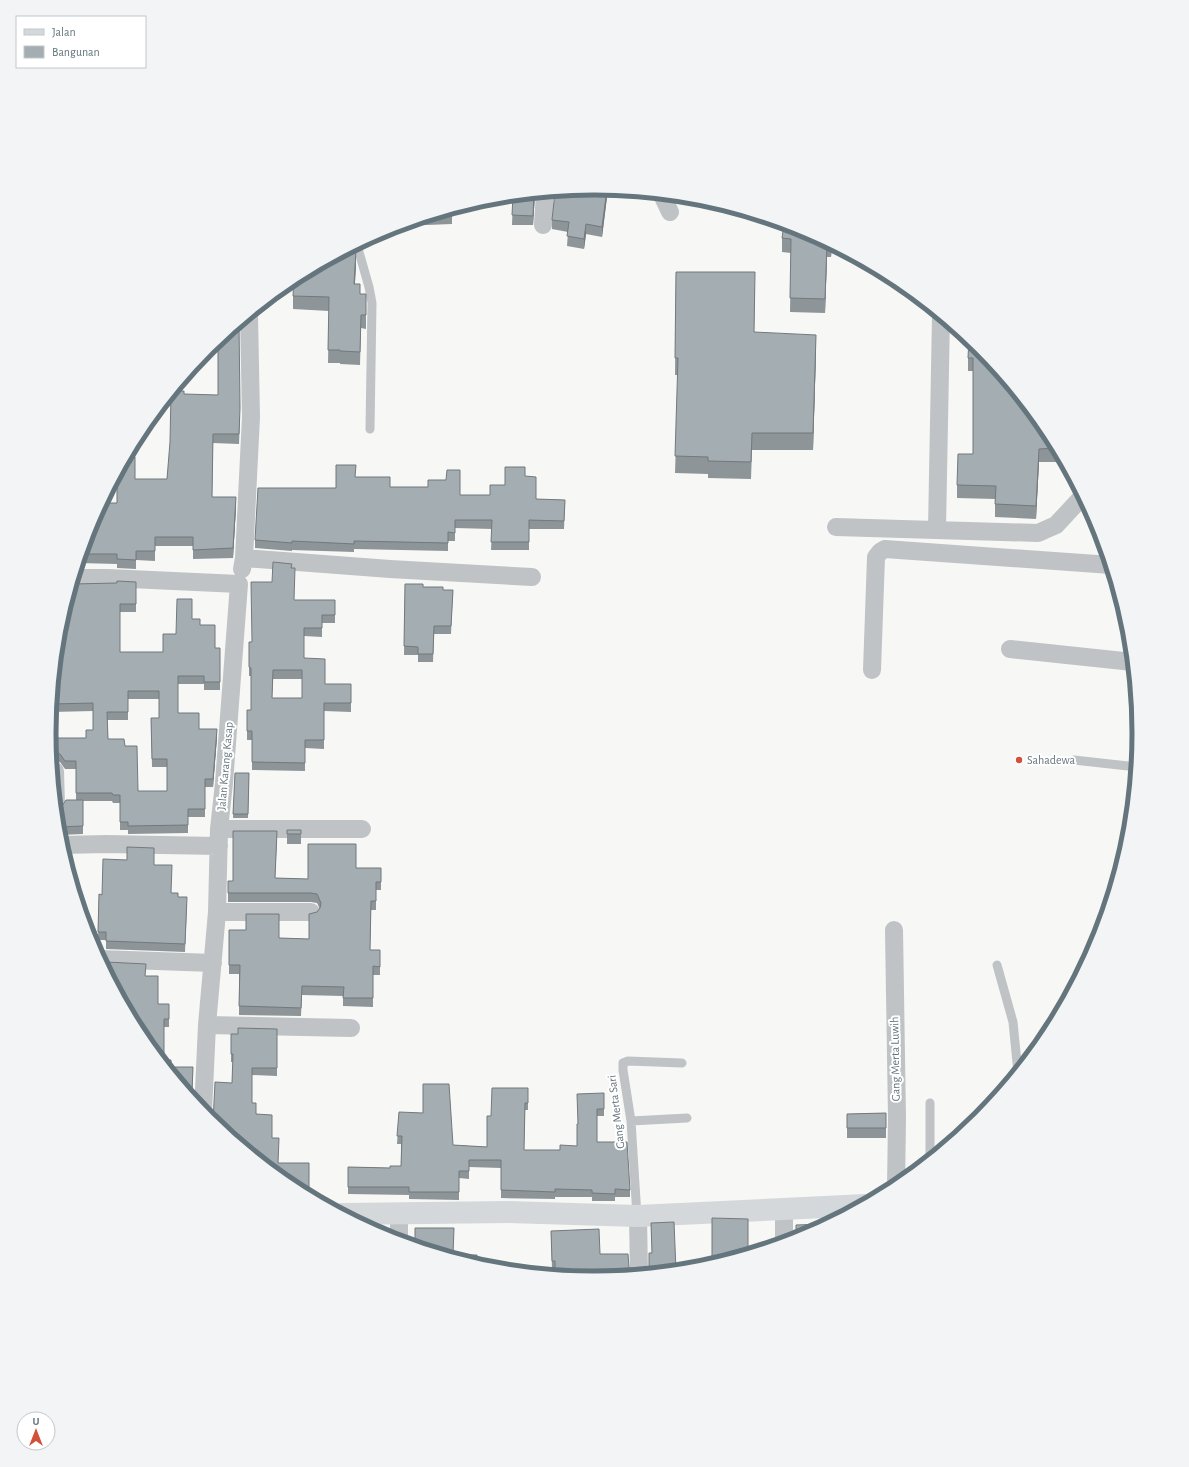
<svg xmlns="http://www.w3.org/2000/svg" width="1189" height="1467" font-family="'Alegreya Sans',sans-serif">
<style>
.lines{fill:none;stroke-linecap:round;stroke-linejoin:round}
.lane{stroke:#bfc3c6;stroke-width:9}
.street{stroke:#bfc3c6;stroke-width:18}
.secondary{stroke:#d4d8db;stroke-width:22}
.wall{fill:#8d9598;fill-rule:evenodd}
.shaded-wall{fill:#73797c}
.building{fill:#a4adb1;stroke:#73797c;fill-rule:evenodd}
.poi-dot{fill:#d45139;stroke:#fff;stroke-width:1.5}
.labels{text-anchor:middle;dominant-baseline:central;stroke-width:4;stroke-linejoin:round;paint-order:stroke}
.poi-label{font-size:12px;fill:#65757d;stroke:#fff;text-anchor:start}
.street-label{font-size:12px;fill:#65757d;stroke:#fff}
.rim{fill:none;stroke:#65757d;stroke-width:5}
</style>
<rect width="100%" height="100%" fill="#f7f7f5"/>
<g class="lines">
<path class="lane" d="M357 245 369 287 372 303 370 429
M1074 760 1137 767
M997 965 1013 1022 1018 1073
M930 1103V1160
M631 1121 687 1118
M637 1216 631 1121 623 1070V1063L628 1061 682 1063"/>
<path class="street" d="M662 195 670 212
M543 225 545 193
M836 527 1038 533 1056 525 1083 496
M937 529 941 316
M244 558 390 569 532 577
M242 569 244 558 251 417 249 315
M74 578H108L239 584 224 783 219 829 217 912 207 1025 203 1112
M1010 649 1133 662
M872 670 876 557 880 552 885 549 1111 565
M55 771 56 805
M219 829H362
M61 845 106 844 219 846
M217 912H311
M894 930 897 1118 896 1188
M100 959 213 963
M207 1025 351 1028
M399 1214V1242
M638 1216 639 1275
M784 1243V1208"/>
<path class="secondary" d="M342 1214 508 1212 638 1216 865 1205"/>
</g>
<path class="wall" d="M595 188 608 189 602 237 586 234 584 249 567 246 568 232 552 229V220Z
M535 194 533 225H512L513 196Z
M452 209V224L401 226V225Z
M803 230 832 245 831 257H827L825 313 790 312 791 253 782 252V238Z
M356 263 355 284 360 294H366V329L361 328 360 365 340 364V363H328L329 311 293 309V296Z
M676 272 755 289 754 332 816 352 813 450H752L751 479 708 478V474L675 473 678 375H675Z
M980 348 1004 377V379L1048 431 1062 457H1061V462H1039L1036 519 995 517V499L957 498V485L973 454V371H968V358Z
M184 394 240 417 239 444 213 443 212 497 236 507 233 558 193 559V546H155V561L136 560V569L117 568V564L79 563 91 525 117 503 135 479H167Z
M525 476 536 499 565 500 564 529H529V550H491L492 529 455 528V541H448V551L354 549V552L292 550V551L255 548V540L336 488 355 477 390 487 460 495H490L505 485Z
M291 568 294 600H335V623H322V637L304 636V658L325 684H351V712L324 711V749L305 748V771L252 770V740H247V710H251V676H249V667L252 642 272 582ZM273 679H302V698H272Z
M136 582V612H120V652H163L176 634 192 619 200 625 215 648H220V690H204V684H178V713L199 729 217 737 213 787H205V817H188V833L128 834V830H120V803H113L112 801H83V834L59 835 56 807 76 800V769H65L60 762 55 761 52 762 49 734 51 738H86L93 730V711L51 712 60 627 117 583ZM128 699H159V718H151L152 767H167V791H138L125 746 108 739 107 720H128Z
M405 584 443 590H453L451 634H434L433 662H418V655H404Z
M235 773H249L248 818H233Z
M287 830H301V844H287Z
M277 840 275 878 308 879 356 868H381V890H376V910H371L370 950H380V975H373V1007L343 1006V996L302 995 301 1016 239 1015V974H229V930L279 938 309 939 317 912 320 909 317 903 311 902H228V881H233Z
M154 865 171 893 178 897 187 905 185 952 106 949V940H98L99 894 102 895Z
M145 976 158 1004H169V1027H164V1060L171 1067H193L192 1099 141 1036Z
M277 1029V1076L252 1075V1103L256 1114 272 1138 278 1163H309V1196L291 1187 232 1083 233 1062H231V1034H238Z
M528 1088V1110H525L524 1150H560L577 1146 578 1124 604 1093V1116H597V1142L630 1190V1197H615V1201H592V1197H555V1199L501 1198V1168L469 1167V1179L459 1178V1200L409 1199V1195L348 1194V1167L390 1168 401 1166V1144H397L399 1112 453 1145 487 1147 491 1116Z
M886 1113V1138H847V1114Z
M651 1223 676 1271 649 1274V1253H652Z
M551 1231 629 1267 633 1275 594 1279 555 1275V1270H552Z"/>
<path class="shaded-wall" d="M607 189H608L602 237V227Z
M534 194H535L533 225V216Z
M586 224V234L584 249V239Z
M827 243V257L825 313V299Z
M831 244 832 245 831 257Z
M356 250V263L354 298V284Z
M816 335V352L813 450V433Z
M1039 449V462L1036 519V506Z
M236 497V507L233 558V548Z
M217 729V737L213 787V779Z
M55 753V761L52 762 51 754Z"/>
<path class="building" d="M595 188 607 189 602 227 586 224 584 239 567 236 569 222 552 220 555 192Z
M534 194 533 216 512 215 513 196Z
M452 209V214L434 215Z
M784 224 803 230 829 243H827L825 299 790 298 791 239 782 238Z
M355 246 356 250 354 284H360V294H366V315H361L360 352 340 351V350H328L329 297 293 296 294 279Z
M676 272H755L754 332 816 335 813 433H752L751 462 708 461V457L675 456 678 358H675Z
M239 323 240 408 239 434H213L212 497H236L233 548 193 550V537H155V551H136V560L117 559V554H82L91 525 102 503H117V475H121V468L127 456 135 457V479H167L170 442 171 394 173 391H184V394L218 395V341Z
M969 338 980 348 1004 376 1003 379H1006L1048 431 1058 448 1039 449 1036 506 995 504 996 486 957 485 958 454H973V358H968Z
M336 465H356L355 477H390V487H428V480H446L447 470H460V495H490V485H505V467H525V476L536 477V499L565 500 564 521 529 520V542H491L492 520H455V533L448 532V543L354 541V544L292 541V543L255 540 258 488H336Z
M273 562 292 564 291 568H295L294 600H335V615H322V628H304V658L325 659V684H351V703H324V740H305V763L252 762V731H247V710H251V668L249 667V642H252L251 582H272ZM273 670H302V698H272Z
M117 581 136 582V604H120V652H163V634H176L177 599H192V619H200V625H215V648H220V682H204V676H178V713H199V729H217L213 779H205V809H188V825L128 826V822H120V795H113L112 793H76V761H65L60 754 55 753 51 754 49 734H51V738H86V730H93V703L52 704 60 627 73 584 117 583ZM128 691H159V718H151L152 759H167V791H138L137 746H125L124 739H108L107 712H128Z
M405 584H423V587H443V590H453L451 626H434L433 654H418V647L404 646Z
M235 773H249L248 814H233Z
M66 800H83V826L58 827 56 807 62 806Z
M287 830H301V834H287Z
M233 831H277L275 878 308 879V844H356V868H381V882H376V901H371L370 950H380V967L373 966V998H343L344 987 302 986 301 1008 239 1006 240 965H229V930H246V914H279V938L309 939V914L317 912 320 908 321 903 317 894 311 893H228V881H233Z
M127 847 154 848V865H172L171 893H178V897H187L185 944 106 941V932H98L99 894 102 895 103 859 127 860Z
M106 962 146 964 145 976H158V1004H169V1019H164V1060H171V1067H193L192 1091H185L141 1036 104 968H106Z
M238 1028 277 1029V1068H252V1103H256V1114L272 1115V1138H279L278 1163H309V1191H300L291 1187 213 1123 215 1082 232 1083 233 1054H231V1034H238Z
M423 1084H449L453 1145 487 1147V1116H491L492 1088H528V1103H525L524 1150H560V1145L577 1146V1124H578L577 1094 604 1093V1109H597V1142H627L630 1190 615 1189V1194L592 1193V1190L555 1189V1192L501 1190V1160H469V1171H459V1192H409V1187H348V1167L390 1168V1166H401L402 1136H397L399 1112 423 1113Z
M886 1113V1128H847V1114Z
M712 1218 748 1219V1254L712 1265Z
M674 1222 676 1271 663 1272V1266L649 1267V1253H652L651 1223Z
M826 1224V1225L803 1238 796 1240V1225Z
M415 1228H454L453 1255H477V1265L415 1246Z
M599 1229 600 1254H628L629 1267 633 1275H628V1276L594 1279 561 1276V1275H555V1261H552L551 1231Z"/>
<circle class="poi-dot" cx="1019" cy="760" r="4"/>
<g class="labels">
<g class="poi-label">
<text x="1027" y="760">Sahadewa</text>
</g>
<g class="street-label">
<text transform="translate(225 766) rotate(-85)">Jalan Karang Kasap</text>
<text transform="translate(895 1059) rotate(-91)">Gang Merta Luwih</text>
<text transform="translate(616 1112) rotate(-97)">Gang Merta Sari</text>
</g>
</g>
<path d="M0 0H1189V1467H0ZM56 733a538 538 0 1 1 1076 0a538 538 0 1 1-1076 0Z" fill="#f3f4f5" fill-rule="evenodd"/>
<path class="rim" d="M56 733a538 538 0 1 1 1076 0a538 538 0 1 1-1076 0Z"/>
<rect x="16" y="16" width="130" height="52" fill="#ffffff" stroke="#c1c8cb"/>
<rect x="24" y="29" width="20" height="6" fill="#d4d8db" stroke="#c1c8cb"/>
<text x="52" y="36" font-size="12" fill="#65757d">Jalan</text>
<rect x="24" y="46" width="20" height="12" fill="#a4adb1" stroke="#c1c8cb"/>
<text x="52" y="56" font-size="12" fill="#65757d">Bangunan</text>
<g transform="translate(36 1431)"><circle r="19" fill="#ffffff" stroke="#c1c8cb"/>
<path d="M0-3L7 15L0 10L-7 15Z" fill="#d45139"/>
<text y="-6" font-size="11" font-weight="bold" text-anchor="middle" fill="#65757d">U</text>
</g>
</svg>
